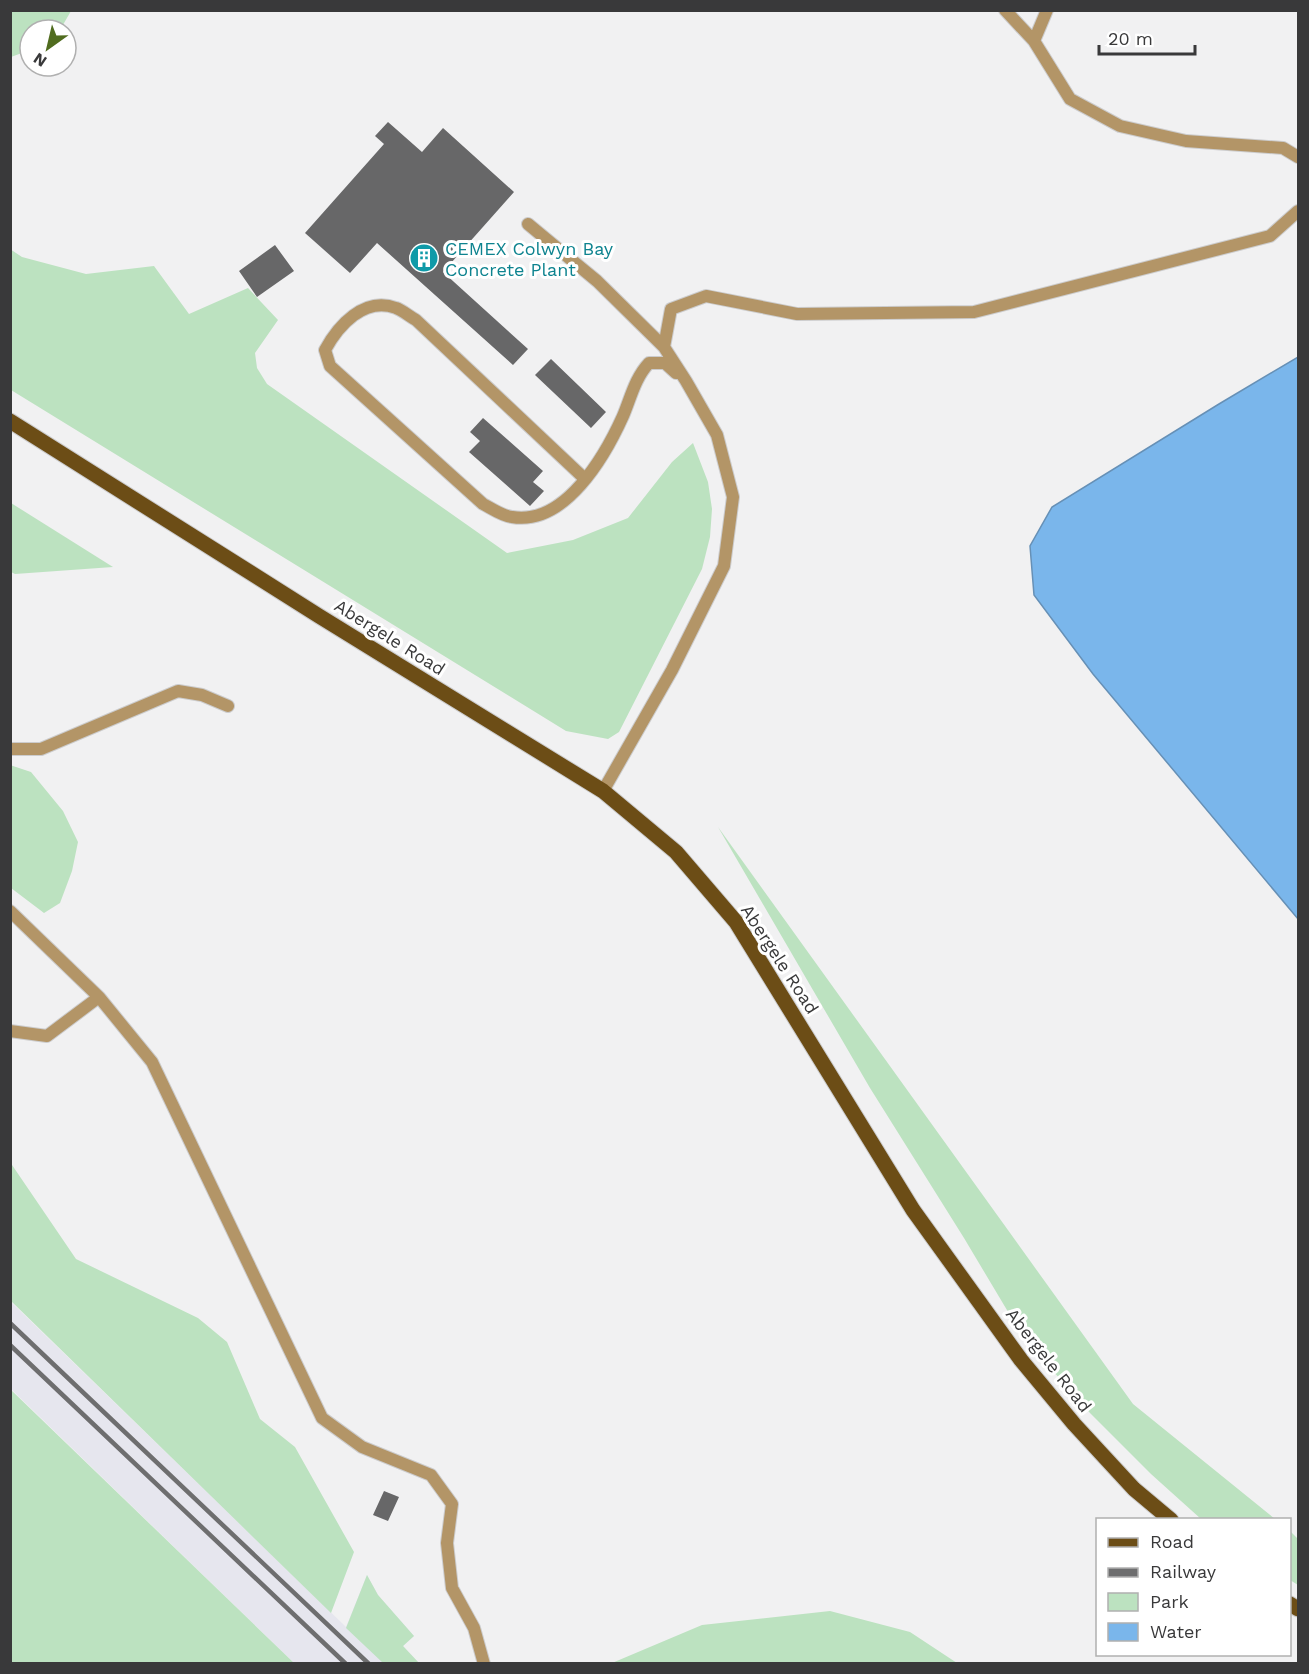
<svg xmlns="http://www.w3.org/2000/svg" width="1309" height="1674" font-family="'Work Sans',sans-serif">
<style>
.built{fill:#e6e6ee}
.green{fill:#bce2c0}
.water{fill:#7ab6eb;stroke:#6690b6;stroke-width:1.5}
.building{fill:#676768}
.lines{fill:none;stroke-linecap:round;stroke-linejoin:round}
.lane-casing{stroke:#cccccd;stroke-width:14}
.primary-casing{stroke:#cccccd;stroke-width:17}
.lane{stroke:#b39567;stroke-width:12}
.primary{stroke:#6c4d16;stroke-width:15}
.rail{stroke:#6e6e6f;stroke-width:4.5}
.labels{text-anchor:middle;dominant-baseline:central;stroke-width:6;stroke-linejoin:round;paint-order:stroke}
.culture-label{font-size:18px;fill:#0d838f;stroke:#fff;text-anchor:start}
.street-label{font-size:18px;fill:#39393a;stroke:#fff}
</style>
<rect width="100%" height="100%" fill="#f1f1f2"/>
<path class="built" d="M10 1301 346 1627 367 1575 378 1595 414 1636 403 1646 419 1663H294L11 1389Z"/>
<path class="green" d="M10 11 11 10 71 11 60 30H30V50L11 57Z
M10 249 22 257 86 274 154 266 189 314 248 288 278 320 255 353 257 368 267 384 507 553 573 540 628 518 672 462 693 443 708 482 712 509 710 537 702 569 619 732 608 739 566 731 11 390Z
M10 503H11L113 567 15 574 11 572Z
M10 765 31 772 63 811 78 842 72 871 60 903 44 913 11 888Z
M718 827 1133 1404 1275 1519H1201L1151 1474 1090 1413 1023 1337 964 1238 870 1088Z
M10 1162 76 1259 198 1318 227 1342 260 1419 295 1447 354 1552 331 1613 11 1301Z
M10 1389 294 1663H11Z
M1290 1531 1298 1539V1585L1290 1580Z
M367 1575 378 1595 414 1636 403 1646 419 1663H383L346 1628Z
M830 1611 910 1632 957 1663H612L702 1625Z"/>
<path class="water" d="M1298 357V919L1093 674 1034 595 1030 546 1052 507 1219 404Z"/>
<path class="building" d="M388 122 422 152 443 128 514 192 443 272 528 349 513 365 377 243 350 273 305 233 384 144 375 136Z
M275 245 294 271 257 297 239 271Z
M551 359 606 412 591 428 535 375Z
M483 418 543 471 533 482 544 491 530 506 469 452 480 441 470 432Z
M384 1491 399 1497 388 1521 373 1515Z"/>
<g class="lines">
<g class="lane-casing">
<path id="lane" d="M1005 10 1034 41 1070 99 1120 126 1186 141 1283 148 1298 157
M1034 41 1047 10
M528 224 597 281 664 347
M585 479 416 320C409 316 402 310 396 308 364 296 338 326 325 350L330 366 483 504C491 508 502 516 512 517 565 526 605 456 623 416 631 397 635 378 649 363H665L676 373
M10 749H41L178 691 202 695 228 706
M603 791 672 670 724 566 733 497 717 435 686 381 664 347 671 309 706 296 797 314 974 312 1270 236 1298 211
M10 911 99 997 152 1062 322 1418 362 1447 431 1475 452 1504 447 1543 452 1588 474 1628 484 1664
M10 1031 47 1036 99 997"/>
</g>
<g class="primary-casing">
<path id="primary" d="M10 421 319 616 603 791 676 852 736 922 913 1210 1021 1360 1074 1424 1134 1489 1171 1520
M1290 1604 1298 1609"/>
</g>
<use href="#lane" class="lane"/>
<use href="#primary" class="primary"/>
<path class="rail" d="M10 1323 369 1664
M10 1345 346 1664"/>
</g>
<defs>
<g id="building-disc" transform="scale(1.5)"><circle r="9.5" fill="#0f9aa8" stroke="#fff"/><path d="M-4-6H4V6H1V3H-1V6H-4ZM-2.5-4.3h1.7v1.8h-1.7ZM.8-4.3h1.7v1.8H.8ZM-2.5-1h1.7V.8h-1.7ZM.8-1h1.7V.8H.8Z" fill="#fff"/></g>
</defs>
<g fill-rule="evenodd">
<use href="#building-disc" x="424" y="258"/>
</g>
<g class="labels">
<g class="culture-label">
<text x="445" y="248">CEMEX Colwyn Bay<tspan x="445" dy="21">Concrete Plant</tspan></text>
</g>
<g class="street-label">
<text transform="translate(390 637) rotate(32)">Abergele Road</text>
<text transform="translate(780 959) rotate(57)">Abergele Road</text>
<text transform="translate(1049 1360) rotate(52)">Abergele Road</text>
</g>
</g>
<rect width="1309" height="1674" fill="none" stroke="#39393a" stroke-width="24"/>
<rect x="1096" y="1518" width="195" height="138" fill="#ffffff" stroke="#b0b0b0" stroke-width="1.5"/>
<rect x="1108" y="1538" width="30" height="9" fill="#6c4d16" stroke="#b0b0b0" stroke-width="1.5"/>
<text x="1150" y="1548" font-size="18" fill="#39393a">Road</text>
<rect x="1108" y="1568" width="30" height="9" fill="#6e6e6f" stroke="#b0b0b0" stroke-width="1.5"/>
<text x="1150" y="1578" font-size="18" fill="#39393a">Railway</text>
<rect x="1108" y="1593" width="30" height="18" fill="#bce2c0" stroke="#b0b0b0" stroke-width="1.5"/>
<text x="1150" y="1608" font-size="18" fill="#39393a">Park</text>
<rect x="1108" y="1623" width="30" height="18" fill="#7ab6eb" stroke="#b0b0b0" stroke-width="1.5"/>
<text x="1150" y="1638" font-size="18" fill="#39393a">Water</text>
<g transform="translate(48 48) rotate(214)"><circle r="28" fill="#ffffff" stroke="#b0b0b0" stroke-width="1.5"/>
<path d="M0-4.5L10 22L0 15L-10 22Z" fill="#506c1f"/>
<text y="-9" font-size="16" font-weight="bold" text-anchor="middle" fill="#39393a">N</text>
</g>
<path d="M1099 45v9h96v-9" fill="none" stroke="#39393a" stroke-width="3"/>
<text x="1108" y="45" font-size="18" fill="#39393a" stroke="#ffffff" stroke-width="4.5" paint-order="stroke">20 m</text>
</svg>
